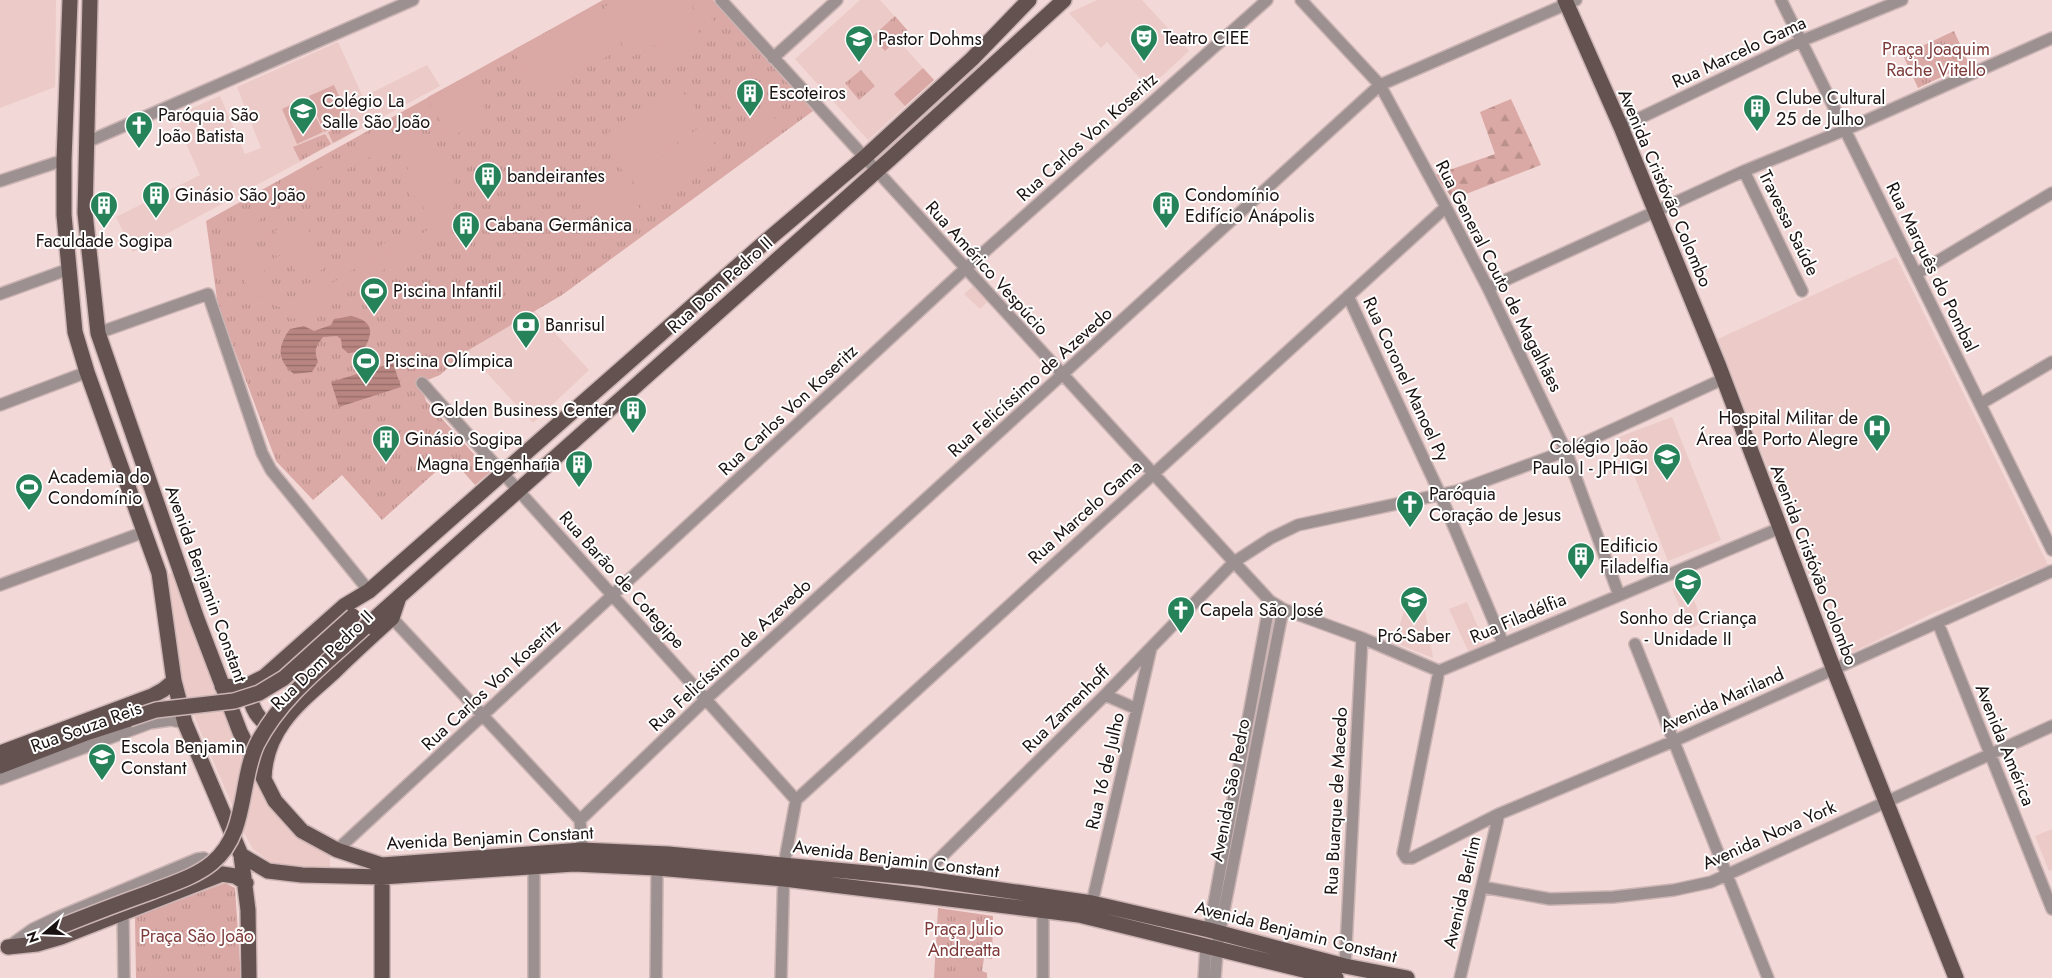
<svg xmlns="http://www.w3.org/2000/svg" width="2052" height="978" font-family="Jost,sans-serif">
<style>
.built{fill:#eccac8}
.grass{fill:url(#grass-tufts)}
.forest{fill:url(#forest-firs)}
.garden{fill:#daa8a5;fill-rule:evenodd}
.water{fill:url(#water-rules)}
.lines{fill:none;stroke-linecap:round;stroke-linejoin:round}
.minor-casing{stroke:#cbb4b3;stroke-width:14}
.major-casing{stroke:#cbb4b3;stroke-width:18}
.minor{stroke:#9c9190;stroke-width:11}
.major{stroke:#645250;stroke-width:15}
.major-bridge-casing{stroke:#cbb4b3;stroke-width:18;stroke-linecap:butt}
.major-bridge{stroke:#645250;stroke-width:15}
.labels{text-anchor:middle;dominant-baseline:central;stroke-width:4;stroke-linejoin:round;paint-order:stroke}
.poi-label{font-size:18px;fill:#1a1211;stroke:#fff;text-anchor:start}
.park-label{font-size:18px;fill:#7d3a39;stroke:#fff}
.street-label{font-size:18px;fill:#1a1211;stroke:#fff}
</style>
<defs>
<pattern id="grass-tufts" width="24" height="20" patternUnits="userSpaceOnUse" patternTransform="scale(1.25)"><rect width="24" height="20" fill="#daa8a5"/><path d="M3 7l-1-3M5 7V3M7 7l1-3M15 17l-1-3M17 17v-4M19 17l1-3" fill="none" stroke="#ba908d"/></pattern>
<pattern id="forest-firs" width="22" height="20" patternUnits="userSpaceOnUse" patternTransform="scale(1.25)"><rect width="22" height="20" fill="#daa8a5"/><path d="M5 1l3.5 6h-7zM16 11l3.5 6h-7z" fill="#ba908d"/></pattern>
<pattern id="water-rules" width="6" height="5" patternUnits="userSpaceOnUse" patternTransform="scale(1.25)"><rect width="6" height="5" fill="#b88581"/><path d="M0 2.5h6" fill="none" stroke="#956b68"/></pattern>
</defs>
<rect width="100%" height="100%" fill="#f2d8d6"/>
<path class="built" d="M0 0H56L55 87 0 108Z
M860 0H880L907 30 897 39 934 80 868 140 795 59Z
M1097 0H1142L1189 51 1149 88 1107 42 1101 48 1069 13Z
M338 42 363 97 427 65 440 86 133 252 116 217 200 175 174 116 220 96 245 154 261 148 237 87Z
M1896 257 2048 565 1931 614 1841 658 1718 339Z
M973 286 987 302 980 309 964 294Z
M535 311 589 370 533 423 467 351Z
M1672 417 1721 540 1668 561 1619 437Z
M175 572 237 740 268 805 296 835 330 856V869L278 868 253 849 244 833 182 688 165 575Z
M1687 583 1703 623 1689 629 1672 589Z
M1407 599 1424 605 1433 658 1395 643Z
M1467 602 1486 645 1469 653 1449 609Z
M2052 829V870L2049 871 2035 836Z"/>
<path class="grass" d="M603 0H713L813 111 562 295 467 351 440 375 420 383 426 401 490 472 475 485 451 458 382 520 342 475 313 500 276 461 218 306 206 221Z
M895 16 907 30 885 51 872 37Z
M1954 31 1969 64 1918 88 1903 55Z
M861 70 875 86 859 100 845 83Z
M353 121 357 130 333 143 328 132Z
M325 134 331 144 300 161 293 147Z
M225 883 235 888 241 978H136L135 917Z
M938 908 993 916 992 959 984 958 982 971 987 973V978H934Z"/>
<path class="forest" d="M1511 99 1541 165 1453 199 1435 175 1495 154 1480 112Z"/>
<path class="garden" d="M618 0H686L698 24 629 58 604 7Z
M703 0 716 25 705 31 692 5Z
M600 4 623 48 537 94 513 50Z
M696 26 707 48 664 71 652 50Z
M923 68 934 80 905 106 894 94Z
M746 71 758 85 731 108 719 94Z
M467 76 489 117 449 138 428 97Z
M674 81 703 118 627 177 599 140Z
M334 85 350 120 324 132 309 96Z
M307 97 323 132 297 144 282 109Z
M427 100 447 137 393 119Z
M769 112 781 125 759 146 747 134Z
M701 126 724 157 654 210 631 179Z
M398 136C450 143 469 188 444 232L446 236 292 320 287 309C231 297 217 233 263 199L372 141ZM392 149 413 153 403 183 411 197 417 195 432 225 431 227 418 237 311 294C285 301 275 294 263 271L279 263 293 288 295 287 282 262 285 260 282 255 279 256 267 234 269 232 266 225 258 229 262 236 265 235 277 257 261 265C247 238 248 223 277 207L376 154Z
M606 161 646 217 613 241 573 185Z
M302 217 327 267 300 281 275 231Z
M402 234 405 242 312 292 308 284Z
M223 911 226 940 185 945 181 917Z"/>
<path class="water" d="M351 316C374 321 374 333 363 351L348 353 342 348 341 339 337 336 323 337C315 348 314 350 318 362L312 372 294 374C277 360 277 347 290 329L304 326 314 331 331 325 334 319Z
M393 363 401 387 339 407 331 382Z"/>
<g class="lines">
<g class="minor-casing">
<path id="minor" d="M721 0 1234 562 1270 601 1283 609 1362 638 1439 671 1780 528
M1301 0 1380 85 1446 207 1488 288 1566 451 1619 595
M1781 0 2052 550
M773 58 837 0
M1621 127 1801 41 1902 0
M87 142 413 0
M1744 171 1802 291
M0 181 64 160
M1916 274 2052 193
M1488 288 1744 171 1845 130 2052 38
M0 294 69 269
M1348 296 1440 494 1503 643
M98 333 208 294 262 453 271 470 369 591
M422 383 796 800
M1980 404 2052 362
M0 405 87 372
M0 585 144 532
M392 618 580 820
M1938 623 2052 909
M1635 644 1768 978
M1439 671 1403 853 1406 858H1412L1499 814 1674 741 2052 571
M1105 695 1137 709
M0 779 150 723 171 720 185 723
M580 820 705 700 1380 85 1576 0
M580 820 583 858
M337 850 965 269 1267 0
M920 878 1105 695 1234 562 1271 538 1298 525 1457 491 1566 451 1723 379
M1482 887 1550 899 1613 897 1674 890 1711 882 2052 726
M1092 903 1151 648
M123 912 124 978
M1209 930 1270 601
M8 947 33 929 56 918 197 859 204 858 217 869
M1345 966 1362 638
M534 978V867
M656 978 657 868
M781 978 784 865 796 800 1446 207
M1043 978V909
M1204 978 1206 945
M1215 978 1218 941 1283 609
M1460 978 1499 814"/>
</g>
<g class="major-casing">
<path id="major" d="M70 0 64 160V215L75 332 87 372 159 573 174 681 185 723 241 855 248 910 249 978
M90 0 85 213 98 333 197 619 240 732 275 801 302 831 337 850 382 865 582 850 668 854 920 878 1092 903 1209 930 1345 966 1407 978
M1565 0 1621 127 1718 364 1834 670 1956 978
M364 628 889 160 1064 0
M248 685C251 710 256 718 277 732
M222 686 237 687 248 685 264 677 344 606 369 591 765 242 864 158 972 59 1029 0
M0 753 152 696 163 690 174 681
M0 766 89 732 129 719
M264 779C265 729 299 703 333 673 352 654 372 636 392 618L399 597
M241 855 268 871 302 875 382 877 574 864 657 868 784 879 1079 915 1336 978
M382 867V978
M8 947 37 944 61 937 222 874 235 876 246 883"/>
</g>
<use href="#minor" class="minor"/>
<use href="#major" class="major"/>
<g class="major-bridge-casing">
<path id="major-bridge" d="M129 719 156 710 234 701 259 693 284 678 353 616
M59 927C89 915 120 903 151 892 171 884 195 877 212 863 248 834 239 782 257 744 281 697 325 664 364 628"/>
</g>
<use href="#major-bridge" class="major-bridge"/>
</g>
<defs>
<g id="theatre-pin" transform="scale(1.4375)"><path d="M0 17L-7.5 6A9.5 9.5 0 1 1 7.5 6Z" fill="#268259" stroke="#fff"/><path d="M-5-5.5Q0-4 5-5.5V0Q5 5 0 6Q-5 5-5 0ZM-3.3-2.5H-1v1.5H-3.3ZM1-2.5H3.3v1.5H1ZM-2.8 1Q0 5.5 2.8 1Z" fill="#fff"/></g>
<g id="school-pin" transform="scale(1.4375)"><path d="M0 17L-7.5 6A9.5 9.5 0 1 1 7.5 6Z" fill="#268259" stroke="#fff"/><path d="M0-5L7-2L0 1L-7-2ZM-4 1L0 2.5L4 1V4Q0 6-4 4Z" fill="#fff"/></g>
<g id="building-pin" transform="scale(1.4375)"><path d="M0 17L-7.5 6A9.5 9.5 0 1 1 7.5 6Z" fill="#268259" stroke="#fff"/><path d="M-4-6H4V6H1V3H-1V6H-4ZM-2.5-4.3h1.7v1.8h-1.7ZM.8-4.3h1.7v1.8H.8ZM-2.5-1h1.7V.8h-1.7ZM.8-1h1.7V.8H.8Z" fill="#fff"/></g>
<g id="church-pin" transform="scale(1.4375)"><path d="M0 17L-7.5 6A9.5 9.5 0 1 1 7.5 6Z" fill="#268259" stroke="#fff"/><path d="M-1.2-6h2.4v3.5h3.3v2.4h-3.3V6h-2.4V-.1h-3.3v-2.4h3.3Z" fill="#fff"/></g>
<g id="stadium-pin" transform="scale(1.4375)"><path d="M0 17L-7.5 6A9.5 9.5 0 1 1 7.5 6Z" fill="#268259" stroke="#fff"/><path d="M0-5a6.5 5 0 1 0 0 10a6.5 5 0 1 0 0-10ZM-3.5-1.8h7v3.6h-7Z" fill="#fff"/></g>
<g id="bank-pin" transform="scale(1.4375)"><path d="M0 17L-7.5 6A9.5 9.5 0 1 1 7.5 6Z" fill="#268259" stroke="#fff"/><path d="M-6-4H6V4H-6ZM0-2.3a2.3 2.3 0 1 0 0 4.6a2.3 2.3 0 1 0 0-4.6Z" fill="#fff"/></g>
<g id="hospital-pin" transform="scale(1.4375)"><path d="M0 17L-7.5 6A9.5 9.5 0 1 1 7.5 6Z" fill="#268259" stroke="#fff"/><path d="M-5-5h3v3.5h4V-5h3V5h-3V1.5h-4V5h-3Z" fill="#fff"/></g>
</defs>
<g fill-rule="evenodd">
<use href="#theatre-pin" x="1144" y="38"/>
<use href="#school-pin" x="859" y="39"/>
<use href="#building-pin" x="750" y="93"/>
<use href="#building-pin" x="1757" y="108"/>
<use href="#school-pin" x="303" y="111"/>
<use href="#church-pin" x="139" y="125"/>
<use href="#building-pin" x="488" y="176"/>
<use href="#building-pin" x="156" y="195"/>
<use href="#building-pin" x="104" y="205"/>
<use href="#building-pin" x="1166" y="205"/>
<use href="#building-pin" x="466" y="225"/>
<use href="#stadium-pin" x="374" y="291"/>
<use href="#bank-pin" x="526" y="325"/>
<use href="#stadium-pin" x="366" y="361"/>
<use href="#building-pin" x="633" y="410"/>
<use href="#hospital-pin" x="1877" y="428"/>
<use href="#building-pin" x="386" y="439"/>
<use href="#school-pin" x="1667" y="457"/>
<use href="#building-pin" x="579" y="464"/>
<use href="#stadium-pin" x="29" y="487"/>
<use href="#church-pin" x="1410" y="504"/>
<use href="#building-pin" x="1581" y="556"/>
<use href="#school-pin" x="1688" y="582"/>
<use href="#school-pin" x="1414" y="600"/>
<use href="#church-pin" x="1181" y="610"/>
<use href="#school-pin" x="102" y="757"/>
</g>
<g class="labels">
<g class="poi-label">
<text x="1163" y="38">Teatro CIEE</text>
<text x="878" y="39">Pastor Dohms</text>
<text x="769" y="93">Escoteiros</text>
<text x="1776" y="98">Clube Cultural<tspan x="1776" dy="21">25 de Julho</tspan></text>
<text x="322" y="101">Colégio La<tspan x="322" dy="21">Salle São João</tspan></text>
<text x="158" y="115">Paróquia São<tspan x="158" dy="21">João Batista</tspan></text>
<text x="507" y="176">bandeirantes</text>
<text x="175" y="195">Ginásio São João</text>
<text x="1185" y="195">Condomínio<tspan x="1185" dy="21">Edifício Anápolis</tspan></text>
<text x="485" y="225">Cabana Germânica</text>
<text x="104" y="241" text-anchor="middle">Faculdade Sogipa</text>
<text x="393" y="291">Piscina Infantil</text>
<text x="545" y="325">Banrisul</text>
<text x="385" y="361">Piscina Olímpica</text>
<text x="614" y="410" text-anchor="end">Golden Business Center</text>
<text x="1858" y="418" text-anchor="end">Hospital Militar de<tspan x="1858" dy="21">Área de Porto Alegre</tspan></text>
<text x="405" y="439">Ginásio Sogipa</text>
<text x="1648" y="447" text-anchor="end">Colégio João<tspan x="1648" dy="21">Paulo I - JPHIGI</tspan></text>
<text x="560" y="464" text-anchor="end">Magna Engenharia</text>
<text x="48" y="477">Academia do<tspan x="48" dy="21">Condomínio</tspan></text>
<text x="1429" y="494">Paróquia<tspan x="1429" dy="21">Coração de Jesus</tspan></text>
<text x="1600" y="546">Edificio<tspan x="1600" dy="21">Filadelfia</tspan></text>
<text x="1200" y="610">Capela São José</text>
<text x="1688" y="618" text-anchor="middle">Sonho de Criança<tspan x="1688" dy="21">- Unidade II</tspan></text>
<text x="1414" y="636" text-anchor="middle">Pró-Saber</text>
<text x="121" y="747">Escola Benjamin<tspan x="121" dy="21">Constant</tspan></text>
</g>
<g class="park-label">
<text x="1936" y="49">Praça Joaquim<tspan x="1936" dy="21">Rache Vitello</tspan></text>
<text x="964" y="929">Praça Julio<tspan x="964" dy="21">Andreatta</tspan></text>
<text x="197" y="936">Praça São João</text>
</g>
<g class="street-label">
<text transform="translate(1739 52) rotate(-25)">Rua Marcelo Gama</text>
<text transform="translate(1087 137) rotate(-42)">Rua Carlos Von Koseritz</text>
<text transform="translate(1665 188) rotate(67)">Avenida Cristóvão Colombo</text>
<text transform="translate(1789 223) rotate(64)">Travessa Saúde</text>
<text transform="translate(1932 267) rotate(64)">Rua Marquês do Pombal</text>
<text transform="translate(987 268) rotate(48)">Rua Américo Vespúcio</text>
<text transform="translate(1499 276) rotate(63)">Rua General Couto de Magalhães</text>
<text transform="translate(720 285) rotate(-42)">Rua Dom Pedro II</text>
<text transform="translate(1406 379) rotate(65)">Rua Coronel Manoel Py</text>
<text transform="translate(1030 382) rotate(-42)">Rua Felicíssimo de Azevedo</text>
<text transform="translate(788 410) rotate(-43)">Rua Carlos Von Koseritz</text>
<text transform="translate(1085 512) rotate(-42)">Rua Marcelo Gama</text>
<text transform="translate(1814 565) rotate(69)">Avenida Cristóvão Colombo</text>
<text transform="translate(622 580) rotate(48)">Rua Barão de Cotegipe</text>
<text transform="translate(206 584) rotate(70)">Avenida Benjamin Constant</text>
<text transform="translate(1518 618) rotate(-23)">Rua Filadélfia</text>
<text transform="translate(730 655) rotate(-43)">Rua Felicíssimo de Azevedo</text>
<text transform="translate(322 660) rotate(-44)">Rua Dom Pedro II</text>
<text transform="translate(491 685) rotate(-43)">Rua Carlos Von Koseritz</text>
<text transform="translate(1722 700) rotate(-24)">Avenida Mariland</text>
<text transform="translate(1066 709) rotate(-45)">Rua Zamenhoff</text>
<text transform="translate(86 727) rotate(-20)">Rua Souza Reis</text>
<text transform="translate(2005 745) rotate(68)">Avenida América</text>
<text transform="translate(1105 771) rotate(-77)">Rua 16 de Julho</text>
<text transform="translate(1230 790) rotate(-79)">Avenida São Pedro</text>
<text transform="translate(1336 801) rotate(-87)">Rua Buarque de Macedo</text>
<text transform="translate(1769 835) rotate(-24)">Avenida Nova York</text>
<text transform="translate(490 838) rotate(-3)">Avenida Benjamin Constant</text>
<text transform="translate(896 859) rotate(7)">Avenida Benjamin Constant</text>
<text transform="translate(1462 892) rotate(-77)">Avenida Berlim</text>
<text transform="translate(1296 932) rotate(14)">Avenida Benjamin Constant</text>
</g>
</g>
<g transform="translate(45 933) rotate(251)" stroke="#ffffff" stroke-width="4" paint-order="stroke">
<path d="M0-4L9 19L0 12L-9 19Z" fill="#1a1211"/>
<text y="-8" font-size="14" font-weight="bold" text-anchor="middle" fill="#1a1211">N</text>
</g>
</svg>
